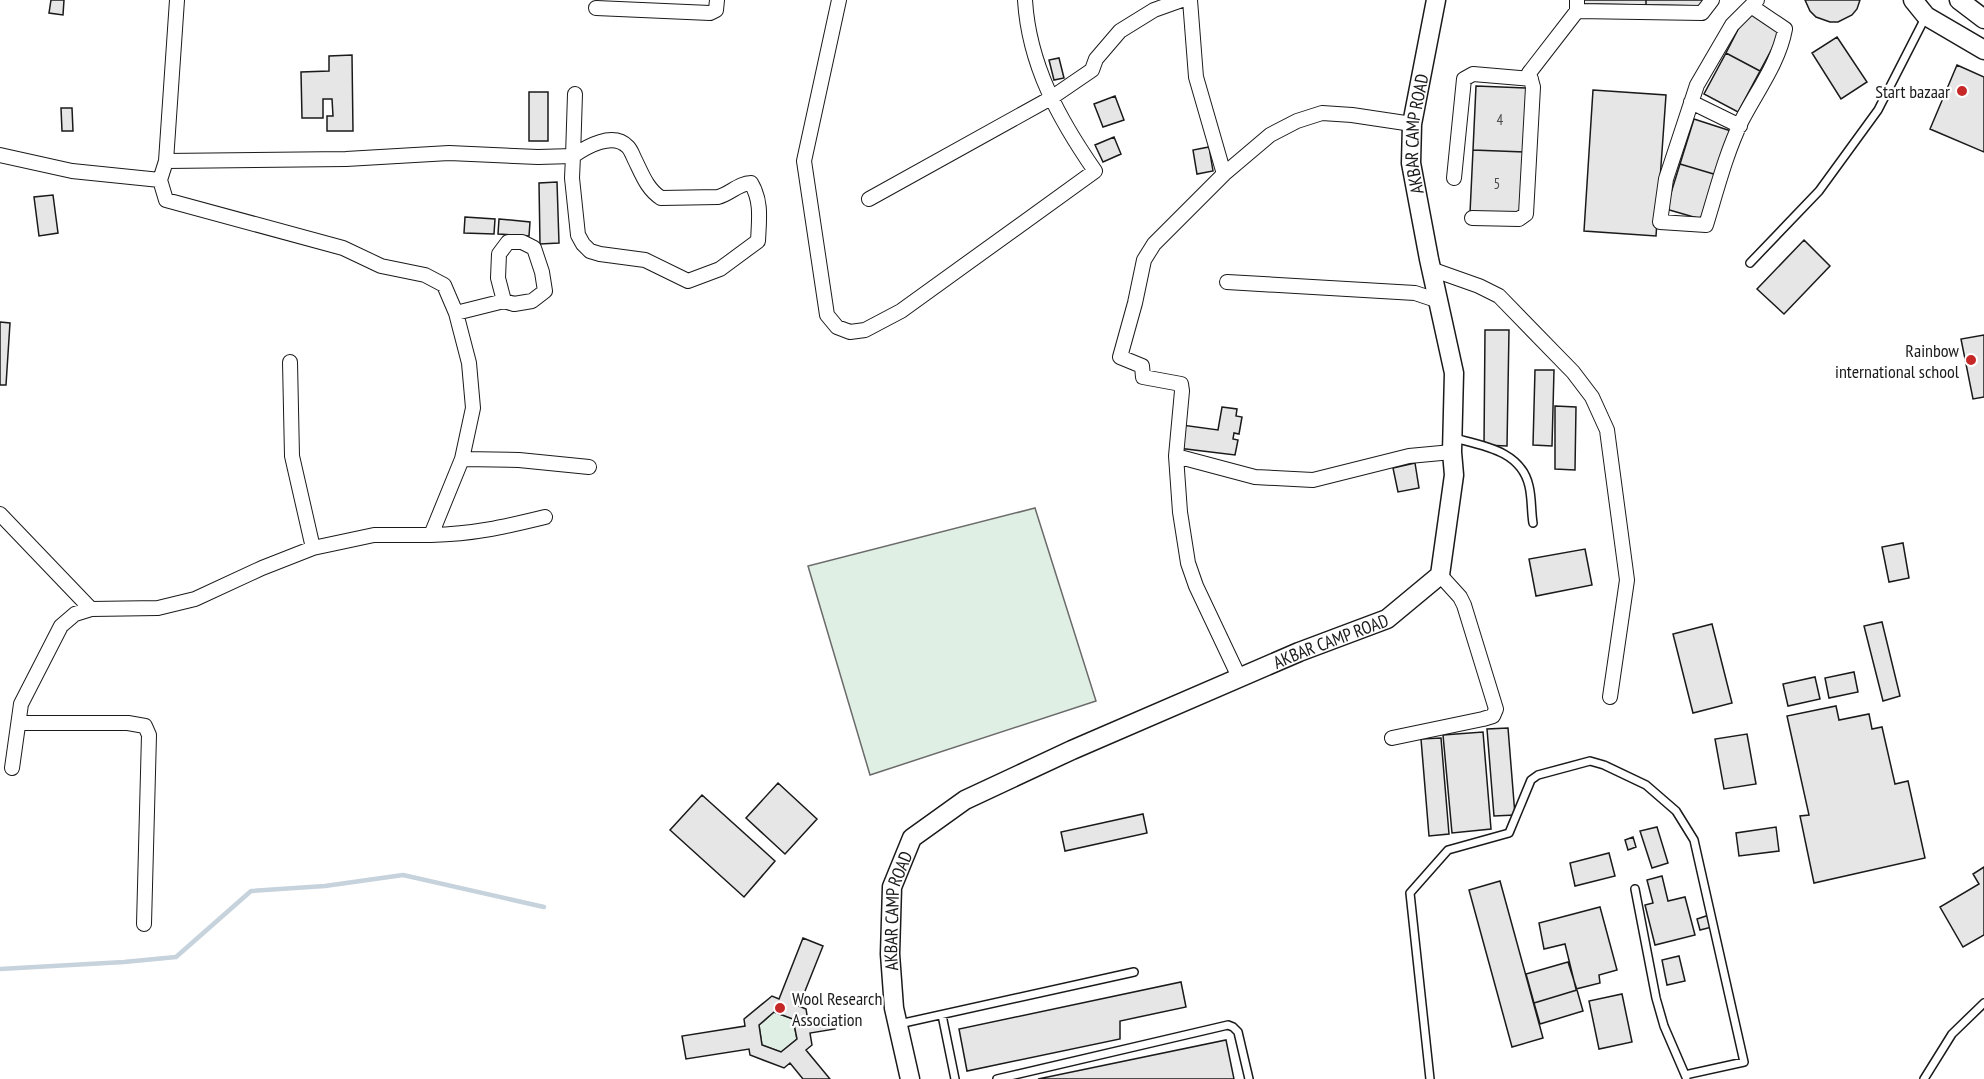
<svg xmlns="http://www.w3.org/2000/svg" width="1984" height="1079" font-family="'PT Sans Narrow',sans-serif">
<style>
.green{fill:#e0efe3;stroke:#6a6a6a;stroke-width:1.5}
.lines{fill:none;stroke-linecap:round;stroke-linejoin:round}
.stream{stroke:#c6d2dc;stroke-width:4.5}
.building{fill:#e6e6e6;stroke:#1a1a1a;stroke-width:1.5;fill-rule:evenodd}
.service-casing{stroke:#1a1a1a;stroke-width:10}
.minor-casing{stroke:#1a1a1a;stroke-width:16}
.tertiary-casing{stroke:#1a1a1a;stroke-width:21}
.service{stroke:#fff;stroke-width:7}
.minor{stroke:#fff;stroke-width:14}
.tertiary{stroke:#fff;stroke-width:18}
.poi-dot{fill:#c62828;stroke:#fff;stroke-width:2}
.labels{text-anchor:middle;dominant-baseline:central;stroke-width:4.5;stroke-linejoin:round;paint-order:stroke}
.number-label{font-size:15px;fill:#4d4d4d}
.poi-label{font-size:18px;fill:#1a1a1a;stroke:#fff;text-anchor:end}
.street-label{font-size:18px;fill:#1a1a1a;stroke:#fff}
</style>
<rect width="100%" height="100%" fill="#fff"/>
<path class="green" d="M1035 508 1096 701 870 775 808 566Z
M774 1012 793 1019 797 1039 781 1052 762 1045 759 1025Z"/>
<g class="lines">
<path class="stream" d="M0 969 124 962 176 957 251 891 325 886 403 875 544 907"/>
</g>
<path class="building" d="M51 0H64L63 15 49 13Z
M1583 0H1646V5L1583 4Z
M1646 0H1705V6L1646 5Z
M1805 0H1860L1857 9 1852 15 1838 22H1830L1816 17 1810 11Z
M1747 12 1782 30 1760 71 1726 53Z
M1837 37 1867 82 1841 99 1812 53Z
M1726 53 1760 71 1738 112 1704 94Z
M352 55 353 131H327V116H333L332 99H323V118H302L301 72 329 71V56Z
M1059 58 1064 78 1054 80 1049 60Z
M1957 65 1984 77V152L1930 129Z
M1476 86 1527 88 1524 152 1473 150Z
M1593 90 1666 95 1656 236 1584 231Z
M529 92H548V141H529Z
M1115 96 1124 120 1103 127 1094 104Z
M61 108H72L73 131H62Z
M1694 119 1731 131 1717 175 1680 164Z
M1114 137 1121 154 1103 162 1095 145Z
M1209 147 1213 171 1197 174 1193 150Z
M1473 150 1524 152 1522 216 1470 213Z
M1680 164 1717 175 1704 220 1666 209Z
M557 182 559 243 540 244 539 183Z
M53 195 58 233 39 236 34 197Z
M465 217 495 219 494 234 464 233Z
M499 219 530 222 529 236 498 234Z
M1804 240 1830 266 1784 314 1757 289Z
M0 322 10 323 6 385H0Z
M1485 330H1509L1507 446 1484 445Z
M1984 335V397L1973 399 1961 339Z
M1535 370H1554L1552 446 1533 445Z
M1555 406 1576 407 1575 470 1555 469Z
M1222 407 1237 409 1236 416 1242 417 1239 434 1234 433 1233 439 1238 440 1235 455 1178 448 1182 425 1218 430Z
M1415 463 1419 488 1398 492 1393 468Z
M1903 543 1909 578 1889 582 1882 547Z
M1585 549 1592 585 1536 596 1529 559Z
M1882 622 1900 696 1883 701 1864 626Z
M1712 624 1732 703 1693 713 1673 634Z
M1854 672 1858 692 1829 698 1825 678Z
M1815 677 1820 699 1788 706 1783 684Z
M1836 706 1839 720 1869 714 1872 729 1882 727 1895 784 1908 781 1925 858 1814 883 1800 816 1809 815 1787 716Z
M1508 728 1515 815 1494 816 1487 729Z
M1483 732 1491 829 1452 833 1443 735Z
M1747 734 1756 784 1724 789 1715 739Z
M1441 738 1449 834 1429 836 1421 739Z
M778 783 817 819 785 854 746 818Z
M702 795 775 861 744 897 670 830Z
M1143 814 1147 833 1065 851 1061 832Z
M1657 827 1668 863 1652 868 1640 831Z
M1776 827 1779 851 1739 856 1736 833Z
M1633 837 1636 847 1628 850 1625 840Z
M1609 853 1615 876 1575 886 1570 863Z
M1984 867V935L1963 947 1940 907 1979 884 1973 874Z
M1662 876 1668 901 1685 897 1695 935 1655 945 1645 905 1653 903 1647 880Z
M1500 881 1543 1038 1512 1047 1469 890Z
M1600 907 1617 970 1599 975 1600 983 1576 989 1565 944 1544 949 1539 923Z
M1709 915 1712 927 1700 930 1697 919Z
M803 938 823 946 799 1006 806 1009 808 1021 833 1017 835 1029 810 1033 812 1045 806 1050 830 1079H803L790 1063 784 1068 750 1055 749 1049 686 1059 682 1036 745 1026 744 1019 772 996 779 999ZM774 1012 793 1019 797 1039 781 1052 762 1045 759 1025Z
M1679 956 1685 981 1667 985 1662 960Z
M1568 962 1577 990 1534 1003 1526 974Z
M1181 982 1186 1007 1120 1021V1039L967 1071 959 1029Z
M1577 990 1583 1011 1540 1024 1534 1003Z
M1622 994 1632 1042 1599 1049 1589 1001Z
M1226 1040 1234 1079H1038Z"/>
<g class="lines">
<g class="service-casing">
<path id="service" d="M1750 263 1819 191 1878 110 1925 18
M1454 438C1484 446 1521 451 1529 486 1532 498 1531 511 1533 523
M1635 889 1656 998 1664 1026 1686 1077
M942 1015 955 1079
M899 1024 1134 972
M997 1079 1228 1025 1233 1027 1238 1032 1249 1079
M1430 1079 1410 893 1448 850 1509 833 1531 780 1538 775 1590 761 1604 765 1646 785 1676 811 1694 840 1744 1062 1685 1075
M1924 1079 1952 1034 1984 1003"/>
</g>
<g class="minor-casing">
<path id="minor" d="M839 0 804 161 827 315 837 327 850 332 865 330 901 311 1095 171C1059 119 1029 65 1025 0
M1190 0 1196 77 1224 174
M1751 6 1785 29C1779 62 1757 91 1742 120 1726 153 1717 189 1706 225L1660 222 1666 179 1697 85 1732 25 1757 0
M596 8 710 13 716 10 717 0
M1577 11 1702 13 1712 0
M1691 102 1740 126
M0 155 72 171 160 180
M573 156 575 94
M166 161 346 159 449 153 538 157 573 156 572 178 578 235 583 244 590 251 600 254 645 260 688 281 720 269 758 241C759 220 762 201 751 183 739 183 730 194 718 197L661 198C647 189 642 174 635 160 633 156 631 150 628 147 613 131 586 147 573 156
M1454 178 1464 79 1473 74 1531 79
M869 199 1051 98 1092 70 1096 59 1120 31 1154 10 1182 0
M1472 218 1519 219 1526 214 1533 87 1529 73 1577 11V0
M1431 269 1479 286 1499 296 1573 372 1592 397 1607 430 1627 580 1610 697
M1227 282 1415 293 1439 301
M456 313 504 301 514 304 532 301 545 291 542 272 534 248 522 242H508L499 254 498 278 504 301
M290 362 292 456 313 548
M1176 456 1182 391 1181 384 1143 377 1142 366 1120 357 1135 303 1144 260 1154 244 1224 174 1270 135 1297 121 1322 113 1352 115 1412 124
M462 459 519 460 589 467
M0 514 91 609
M431 535C474 534 504 527 545 517
M1239 677 1196 586 1188 563 1180 512 1176 456 1255 477 1313 480 1409 456 1452 452
M19 723H128L145 726 149 735 144 924
M1392 738 1483 719 1493 716 1496 709 1464 605 1460 597 1440 575
M12 768 21 704 61 626 75 614 91 609 158 608 195 599 262 568 313 548 374 535H431L462 459 473 408 469 363 456 313 444 285 425 275 381 266 343 248 166 200 160 180 166 161 177 0"/>
</g>
<g class="tertiary-casing">
<g id="tertiary">
<path d="M1913 0 1926 16 1984 50"/>
<path d="M1959 0 1984 19"/>
<path id="s1" d="M910 1079 894 1008 890 954 892 887 912 838 965 800 1072 750 1299 652 1387 619 1440 575 1454 475 1452 452 1454 373 1429 259 1411 163 1412 124 1436 0"/>
</g>
</g>
<use href="#service" class="service"/>
<use href="#minor" class="minor"/>
<use href="#tertiary" class="tertiary"/>
</g>
<g class="poi-dot">
<circle cx="1962" cy="91" r="6"/>
<circle cx="1971" cy="360" r="6"/>
<circle cx="780" cy="1008" r="6"/>
</g>
<g class="labels">
<g class="number-label">
<text x="1500" y="119">4</text>
<text x="1497" y="183">5</text>
</g>
<g class="poi-label">
<text x="1950" y="91">Start bazaar</text>
<text x="1959" y="350">Rainbow<tspan x="1959" dy="21">international school</tspan></text>
<text x="792" y="998" text-anchor="start">Wool Research<tspan x="792" dy="21">Association</tspan></text>
</g>
<g class="street-label">
<text stroke="none"><textPath href="#s1" startOffset="1287">AKBAR CAMP ROAD</textPath></text>
<text stroke="none"><textPath href="#s1" startOffset="711">AKBAR CAMP ROAD</textPath></text>
<text stroke="none"><textPath href="#s1" startOffset="171">AKBAR CAMP ROAD</textPath></text>
</g>
</g>
</svg>
